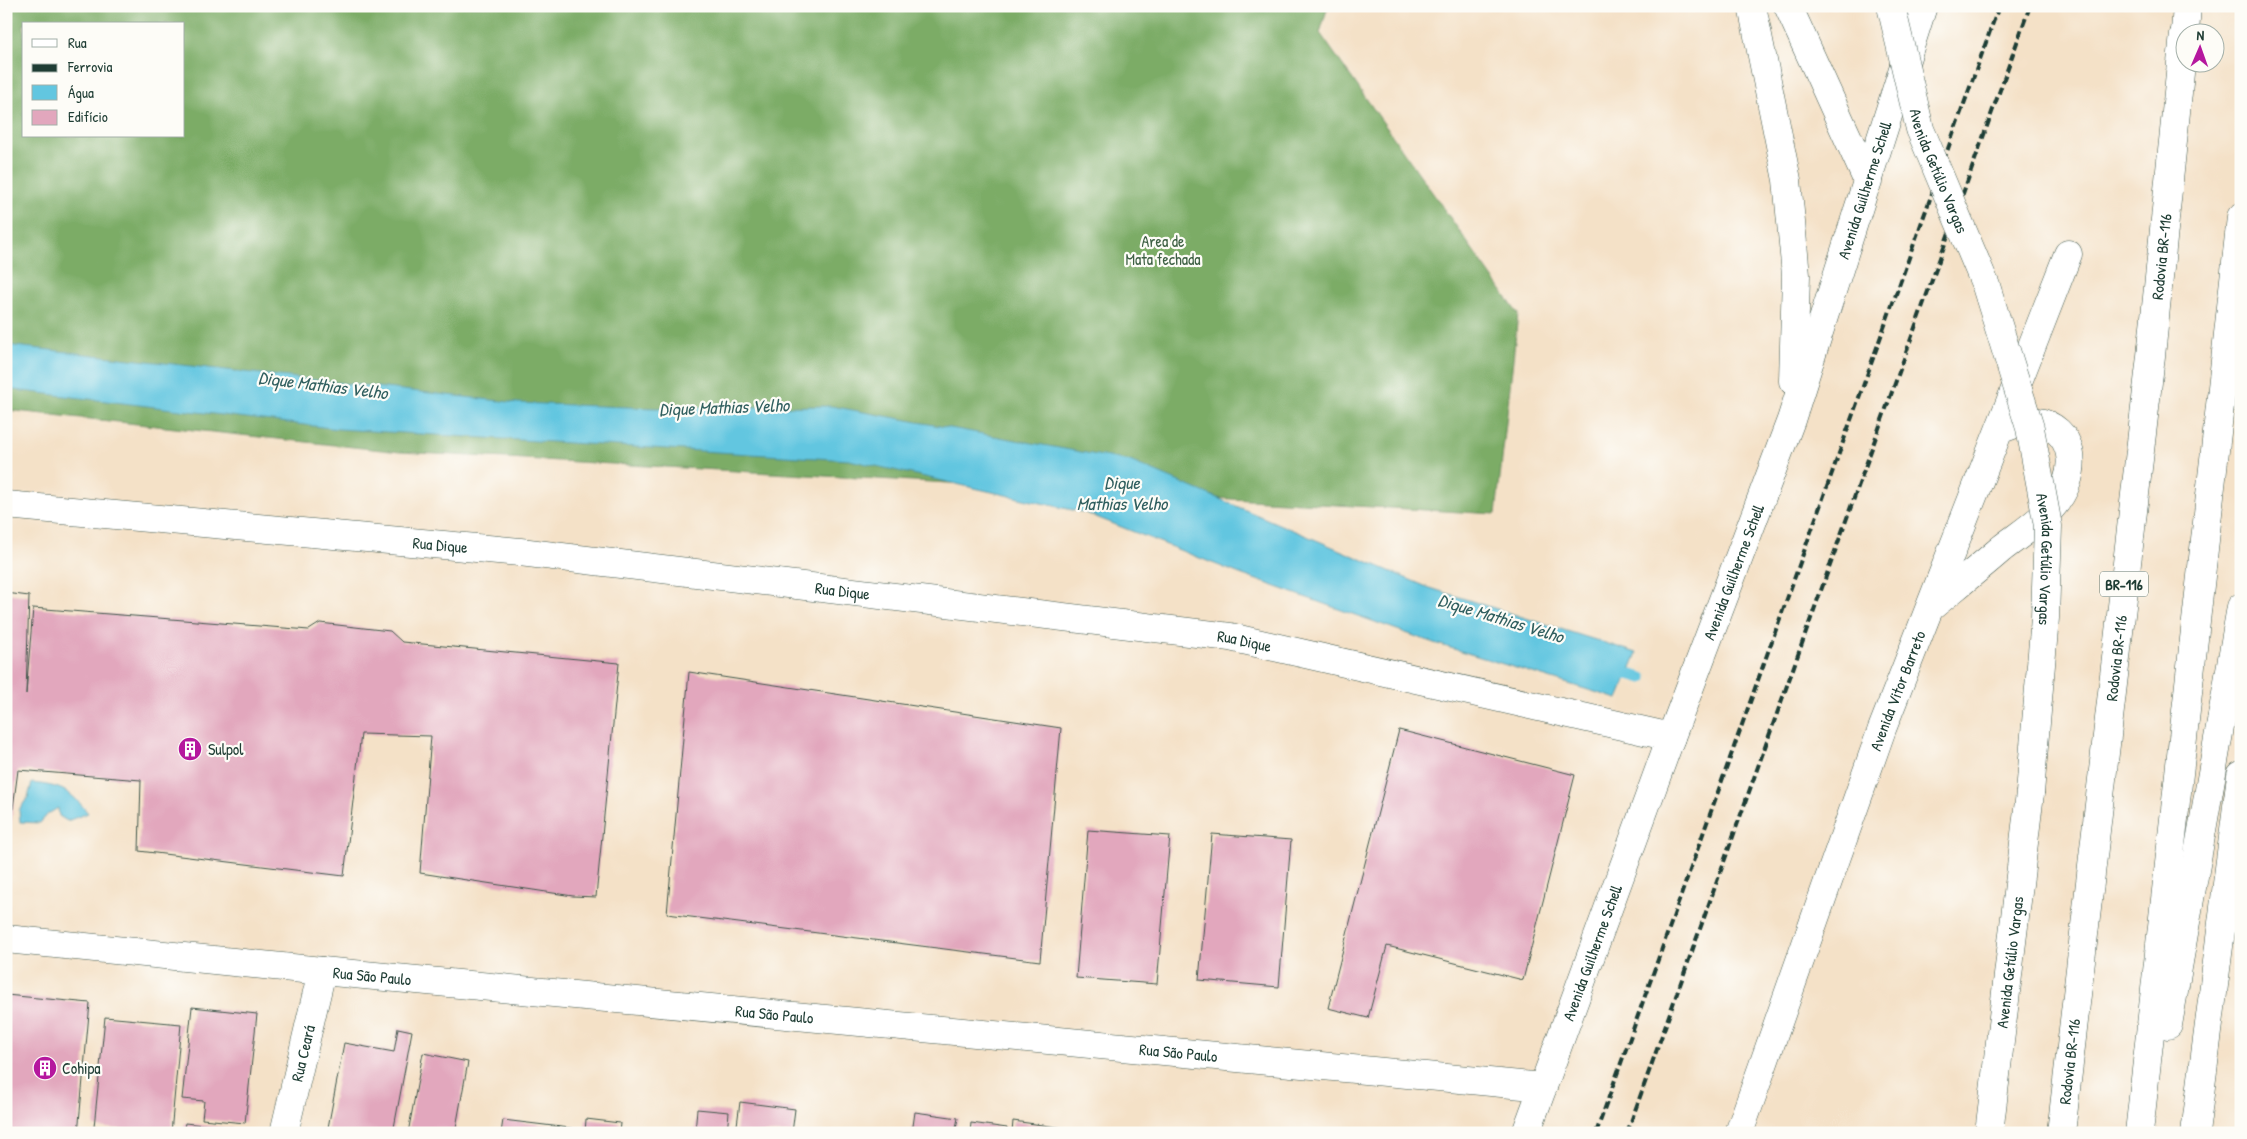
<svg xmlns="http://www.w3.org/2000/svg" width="2247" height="1139" font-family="'Patrick Hand',sans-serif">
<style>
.forest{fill:#7bac66;stroke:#4d744d;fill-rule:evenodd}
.water{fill:#62c6e0;stroke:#40828a}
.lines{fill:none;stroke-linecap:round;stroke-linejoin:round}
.stream{stroke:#62c6e0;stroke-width:11}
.building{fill:#e2a7bd}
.minor-casing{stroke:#3f564a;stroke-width:29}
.major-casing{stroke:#3f564a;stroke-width:29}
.highway-casing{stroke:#3f564a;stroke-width:29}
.minor{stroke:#fff;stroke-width:28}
.major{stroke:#fff;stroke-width:28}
.highway{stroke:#fff;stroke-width:28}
.rail{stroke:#1f3d34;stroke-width:4;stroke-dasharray:8 4;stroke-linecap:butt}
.major-bridge-casing{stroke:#3f564a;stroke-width:29;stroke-linecap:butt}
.major-bridge{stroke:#fff;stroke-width:28}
.labels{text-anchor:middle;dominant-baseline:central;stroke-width:4.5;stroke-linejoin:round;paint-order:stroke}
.shield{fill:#fdfcf7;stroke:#62766e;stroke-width:1}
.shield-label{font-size:15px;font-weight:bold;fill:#1f3d34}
.street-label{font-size:16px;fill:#1f3d34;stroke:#fdfcf7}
.park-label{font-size:16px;fill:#3e6044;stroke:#fdfcf7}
.poi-label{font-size:16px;fill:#1f3d34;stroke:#fdfcf7;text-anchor:start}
.water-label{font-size:18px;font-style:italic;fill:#305f5f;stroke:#fdfcf7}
</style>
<rect width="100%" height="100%" fill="#fdfcf7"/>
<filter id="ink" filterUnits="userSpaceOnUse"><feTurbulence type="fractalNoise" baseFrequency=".02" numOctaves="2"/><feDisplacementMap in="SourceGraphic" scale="10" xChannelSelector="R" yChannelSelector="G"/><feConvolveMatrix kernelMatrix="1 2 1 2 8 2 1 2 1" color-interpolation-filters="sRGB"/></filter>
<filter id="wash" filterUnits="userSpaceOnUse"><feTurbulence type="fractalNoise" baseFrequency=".0096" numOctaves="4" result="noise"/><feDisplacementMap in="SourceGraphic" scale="20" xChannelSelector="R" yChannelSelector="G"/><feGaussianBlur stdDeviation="1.12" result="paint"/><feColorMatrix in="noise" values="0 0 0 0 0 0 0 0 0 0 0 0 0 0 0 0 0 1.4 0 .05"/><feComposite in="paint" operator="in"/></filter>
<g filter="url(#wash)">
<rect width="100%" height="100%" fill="#f4e1c7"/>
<path class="forest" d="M6 6H1328L1320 33 1518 314 1496 514 400 452 6 410ZM24 24H184V136H24Z"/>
<path class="water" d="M6 345 518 403 656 408 831 406 1130 461 1427 587 1637 653 1618 699 1434 643 1240 574 1086 513 849 460 338 429 6 389Z
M32 783C61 786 70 790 88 813L67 821 59 816 58 808 48 814 40 823 20 822 19 810 28 797Z"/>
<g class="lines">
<path class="stream" d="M1615 670 1642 678"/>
</g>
<g id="blocks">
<path class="building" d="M6 593 29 596 26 694 33 608 309 630 320 623 390 631 402 642 619 663 596 897 573 896 420 873 431 736 361 734 344 876 139 851 141 780 18 770 6 862Z
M689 672 1061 728 1040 961 667 914Z
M1399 730 1575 775 1523 980 1387 946 1368 1018 1328 1008Z
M1088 830 1170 836 1157 984 1076 978Z
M1212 834 1291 840 1279 987 1199 980Z
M6 995 90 1003 78 1133H6Z
M192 1007 257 1014 245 1123 202 1119 204 1101 182 1099Z
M105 1017 181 1024 171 1133 94 1127Z
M398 1028 412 1031 393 1133H327L344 1043 394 1052Z
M423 1053 468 1062 455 1133H408Z
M740 1102 795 1109 792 1133H736Z
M697 1109 729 1112 727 1133H695Z
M915 1112 958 1118 955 1133H912Z
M586 1119 620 1123 619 1133H585Z
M503 1120 578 1129V1133H501Z
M1013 1121 1079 1130 1078 1133H1012Z
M185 1123 237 1129V1133H183Z
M971 1123 1007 1128 1006 1133H970Z"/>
</g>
</g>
<g filter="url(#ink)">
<use href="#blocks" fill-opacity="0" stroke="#3f564a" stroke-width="1"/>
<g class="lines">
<g class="minor-casing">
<g id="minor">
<path d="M1788 6 1868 182"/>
<path id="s1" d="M6 505 520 552 1230 637 1671 737"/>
<path d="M1931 607C1954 588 1978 569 2001 549 2025 530 2056 513 2067 482 2082 440 2048 408 2007 427"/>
<path id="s2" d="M6 939 322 971 1543 1087"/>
<path id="s3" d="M284 1133 322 971"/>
<path id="s4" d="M1739 1133 1882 729 2068 254"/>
</g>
</g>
<g class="major-casing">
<g id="major">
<path d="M1752 6 1787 180 1796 275 1793 381"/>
<path id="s5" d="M1526 1133 1671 737 1791 420 1923 6"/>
<path id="s6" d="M1989 1133 2030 793"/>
<path d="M2195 1133 2241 775"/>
</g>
</g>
<g class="highway-casing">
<g id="highway">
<path d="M2185 32 2187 6"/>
<path d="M2168 1025 2241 607"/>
<path id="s7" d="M2061 1133 2151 356 2184 34"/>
<path d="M2139 1133 2241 217"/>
</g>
</g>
<use href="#minor" class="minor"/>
<use href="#major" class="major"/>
<use href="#highway" class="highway"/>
<path class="rail" d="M1596 1133 1999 6
M1627 1133 2030 6"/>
<g class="major-bridge-casing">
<g id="major-bridge">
<path id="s8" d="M1891 6 1920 129 1986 286 2030 428 2048 526 2045 618 2030 793"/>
</g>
</g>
<use href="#major-bridge" class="major-bridge"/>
</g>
</g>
<defs>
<g id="building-disc" transform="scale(1.25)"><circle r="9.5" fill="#b5179e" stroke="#fdfcf7"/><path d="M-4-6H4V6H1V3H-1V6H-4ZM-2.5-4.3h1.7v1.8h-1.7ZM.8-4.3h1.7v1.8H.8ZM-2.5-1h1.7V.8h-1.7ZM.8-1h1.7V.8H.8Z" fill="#fff"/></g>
</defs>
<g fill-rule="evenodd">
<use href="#building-disc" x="190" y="749"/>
<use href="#building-disc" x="45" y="1068"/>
</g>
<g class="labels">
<rect class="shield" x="2100" y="571.5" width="48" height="25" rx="4"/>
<g class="shield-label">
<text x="2124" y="584">BR-116</text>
</g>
<g class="street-label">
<text stroke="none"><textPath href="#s8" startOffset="172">Avenida Getúlio Vargas</textPath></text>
<text stroke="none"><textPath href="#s5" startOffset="1002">Avenida Guilherme Schell</textPath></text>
<text stroke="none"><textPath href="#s7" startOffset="882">Rodovia BR-116</textPath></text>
<text stroke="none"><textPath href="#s1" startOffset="436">Rua Dique</textPath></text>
<text stroke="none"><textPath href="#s8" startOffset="578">Avenida Getúlio Vargas</textPath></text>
<text stroke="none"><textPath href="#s5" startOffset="598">Avenida Guilherme Schell</textPath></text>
<text stroke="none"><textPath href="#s1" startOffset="841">Rua Dique</textPath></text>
<text stroke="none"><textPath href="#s1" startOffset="1246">Rua Dique</textPath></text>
<text stroke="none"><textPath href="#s7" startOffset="478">Rodovia BR-116</textPath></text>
<text stroke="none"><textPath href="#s4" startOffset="470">Avenida Vitor Barreto</textPath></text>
<text stroke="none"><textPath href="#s5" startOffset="192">Avenida Guilherme Schell</textPath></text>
<text stroke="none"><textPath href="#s6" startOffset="172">Avenida Getúlio Vargas</textPath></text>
<text stroke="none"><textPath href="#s2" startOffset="368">Rua São Paulo</textPath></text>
<text stroke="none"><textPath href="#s2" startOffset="772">Rua São Paulo</textPath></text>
<text stroke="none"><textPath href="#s3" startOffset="82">Rua Ceará</textPath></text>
<text stroke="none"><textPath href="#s2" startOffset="1178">Rua São Paulo</textPath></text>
<text stroke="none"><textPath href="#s7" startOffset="72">Rodovia BR-116</textPath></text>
</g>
<g class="park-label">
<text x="1163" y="241">Area de<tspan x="1163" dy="18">Mata fechada</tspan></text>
</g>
<g class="poi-label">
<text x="208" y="749">Sulpol</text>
<text x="62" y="1068">Cohipa</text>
</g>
<g class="water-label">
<text transform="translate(323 385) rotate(7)">Dique Mathias Velho</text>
<text transform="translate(724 407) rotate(-2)">Dique Mathias Velho</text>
<text x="1122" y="482">Dique<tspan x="1122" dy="21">Mathias Velho</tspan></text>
<text transform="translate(1501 618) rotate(17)">Dique Mathias Velho</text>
</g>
</g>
<rect width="2247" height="1139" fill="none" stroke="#fdfcf7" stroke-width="25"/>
<rect x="22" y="22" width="162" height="115" fill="#fdfcf7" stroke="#a4b0a9"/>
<rect x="32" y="39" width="25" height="8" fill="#ffffff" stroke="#a4b0a9"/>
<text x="68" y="48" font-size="15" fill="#1f3d34">Rua</text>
<rect x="32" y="64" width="25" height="8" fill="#1f3d34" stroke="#a4b0a9"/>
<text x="68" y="72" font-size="15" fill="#1f3d34">Ferrovia</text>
<rect x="32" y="85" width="25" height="15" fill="#62c6e0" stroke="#a4b0a9"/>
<text x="68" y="98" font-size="15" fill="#1f3d34">Água</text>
<rect x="32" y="110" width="25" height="15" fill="#e2a7bd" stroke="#a4b0a9"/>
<text x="68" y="122" font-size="15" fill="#1f3d34">Edifício</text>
<g transform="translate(2200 48) rotate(2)"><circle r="24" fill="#fdfcf7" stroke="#a4b0a9"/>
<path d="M0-4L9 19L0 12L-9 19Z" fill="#b5179e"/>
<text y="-8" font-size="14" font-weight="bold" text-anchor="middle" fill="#1f3d34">N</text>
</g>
</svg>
